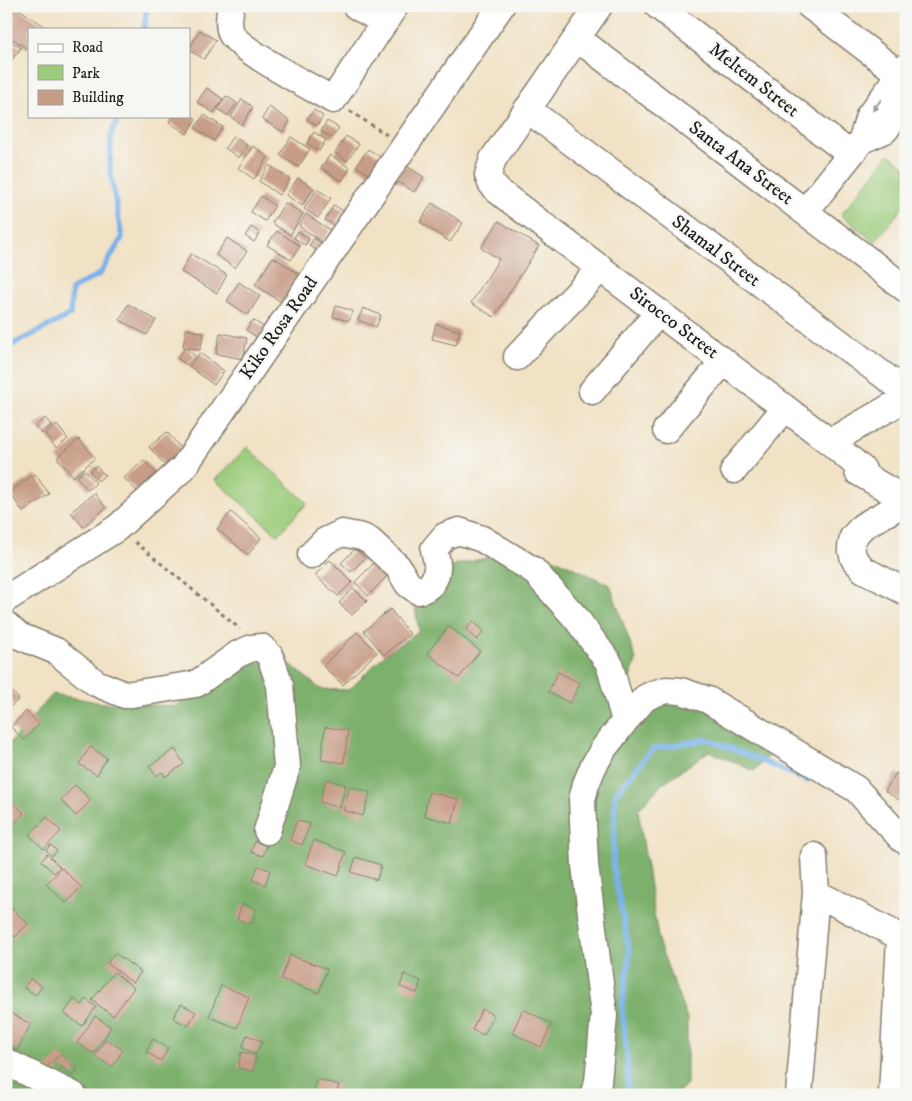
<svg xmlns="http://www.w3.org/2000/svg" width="912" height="1101" font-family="'IM FELL DW Pica',serif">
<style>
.green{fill:#9ccc7c;stroke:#5c744c}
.forest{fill:#7db06c;stroke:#4c6644}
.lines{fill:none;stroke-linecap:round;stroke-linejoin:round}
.stream{stroke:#78b2e9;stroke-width:5.5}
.building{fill:#c89d88}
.minor-casing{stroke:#867f70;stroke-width:29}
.path{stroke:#867f70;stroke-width:3;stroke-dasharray:4 4;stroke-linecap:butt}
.minor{stroke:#fff;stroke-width:26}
.oneway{fill:#999}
.labels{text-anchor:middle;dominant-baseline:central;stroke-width:5;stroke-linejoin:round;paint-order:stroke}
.street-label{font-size:19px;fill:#1c1c1c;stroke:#f6f6f2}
</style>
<rect width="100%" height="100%" fill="#f6f6f2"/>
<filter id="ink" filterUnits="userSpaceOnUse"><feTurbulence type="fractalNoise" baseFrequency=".02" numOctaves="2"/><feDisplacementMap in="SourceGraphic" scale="10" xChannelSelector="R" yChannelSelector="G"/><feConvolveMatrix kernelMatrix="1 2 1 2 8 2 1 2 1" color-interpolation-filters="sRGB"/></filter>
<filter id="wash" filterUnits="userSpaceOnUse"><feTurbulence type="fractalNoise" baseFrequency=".0096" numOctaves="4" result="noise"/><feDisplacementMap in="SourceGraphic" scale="20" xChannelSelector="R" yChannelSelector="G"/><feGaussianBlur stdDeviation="1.12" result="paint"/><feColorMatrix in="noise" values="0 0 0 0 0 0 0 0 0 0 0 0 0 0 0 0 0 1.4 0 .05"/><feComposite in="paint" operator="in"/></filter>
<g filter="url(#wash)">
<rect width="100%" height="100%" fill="#f1e2c5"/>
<path class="green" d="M889 154 906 167V203L875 242 841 215Z
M247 447 307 503 278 535 215 480Z"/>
<path class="forest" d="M495 556H549L610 585 636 660 623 702 635 725 668 698 728 717 780 744 754 771 709 751 662 784 638 810 659 944 687 1018V1084L675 1095H6V747L53 694 103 703 176 706 230 667 283 658 320 689 349 690 384 655 419 631 412 589 450 566Z"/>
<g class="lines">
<path class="stream" d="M144 29 146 12 149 6
M6 348 70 315 72 289 100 274 122 238 110 170 111 134 120 116
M628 1095 627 1056 622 1006 630 954 613 867 615 794 653 749 707 739 765 762 807 781"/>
</g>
<g id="blocks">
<path class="building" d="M16 7 44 26 42 29H29V47L27 49 6 34V21Z
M200 30 216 40 204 59 189 50Z
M6 38 21 48 11 61 6 58Z
M207 88 223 99 214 113 197 102Z
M226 96 237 103 228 116 218 109Z
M242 99 253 107 242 125 231 117Z
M269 107 290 121 283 132 262 119Z
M314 110 323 116 317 126 307 119Z
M189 114 196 119 187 134 169 122 173 116H189Z
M204 115 223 127 214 141 195 128Z
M327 121 339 128 332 138 321 131Z
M314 132 326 140 319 151 307 143Z
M233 136 247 145 239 158 225 148Z
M346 136 359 144 347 161 335 153Z
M291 137 310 149 298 167 280 155Z
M253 146 268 157 254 179 238 168Z
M368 149 382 158 370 175 356 166Z
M330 155 350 168 342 181 321 168Z
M269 165 290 179 279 195 259 181Z
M405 165 424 177 414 192 395 180Z
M298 178 314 188 302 206 286 195Z
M317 189 331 198 318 218 304 209Z
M261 196 275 206 265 221 251 212Z
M285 203 303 214 290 235 272 223Z
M432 203 463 223 450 242 420 222Z
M334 205 343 211 334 225 325 220Z
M306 214 330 230 322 242 299 226Z
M499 221 539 246 494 317 471 303 499 259 481 248Z
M251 227 260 233 254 242 245 236Z
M277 231 300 246 291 260 267 245Z
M298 231 309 239 305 245 294 238Z
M227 238 247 251 235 268 216 255Z
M314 238 327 247 322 254 309 246Z
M191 254 227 275 217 293 181 272Z
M273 257 302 276 283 303 255 285Z
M239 282 260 296 248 315 227 301Z
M128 304 156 320 147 335 120 320Z
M336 306 353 311 349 321 333 317Z
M363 308 381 315 376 327 358 320Z
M253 320 265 328 258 338 246 330Z
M436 324 460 331 456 345 432 339Z
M186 329 204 333 200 350 183 347Z
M220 333 247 338 243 359 216 354Z
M185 348 195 356 187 365 177 358Z
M200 353 224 371 214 385 189 366Z
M45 418 51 425 42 434 35 426Z
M57 425 68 439 56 448 45 434Z
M167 432 182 450 165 465 149 447Z
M79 439 95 458 74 477 57 458Z
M144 460 156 473 137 491 124 478Z
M96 466 105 475 98 481 90 471Z
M85 470 96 483 88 490 77 477Z
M35 474 49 494 23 512 9 492Z
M94 493 106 508 83 527 71 512Z
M231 512 261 538 248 555 217 529Z
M355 549 365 558 351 572 341 563Z
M330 560 352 582 338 596 315 575Z
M374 563 387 576 368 596 355 582Z
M353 588 367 601 352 615 339 603Z
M390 609 410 634 384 655 364 631Z
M473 621 484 631 477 640 466 630Z
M449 626 480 651 459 678 427 653Z
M357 632 377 652 343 685 323 666Z
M558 672 580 683 570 703 548 692Z
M6 685 19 699 8 709 6 707Z
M26 711 39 724 24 740 11 727Z
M325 727 348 730 344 763 321 760Z
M90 747 107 758 97 775 79 764Z
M175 749 184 764 165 777 162 772 156 776 149 766Z
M896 773 906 778V804L885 791Z
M326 779 346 785 340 808 320 802Z
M75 785 91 800 76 816 61 800Z
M350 786 370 792 363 816 343 810Z
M429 792 458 799 452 823 424 816Z
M6 796 24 813 9 829 6 826Z
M47 817 61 831 44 849 29 835Z
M297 820 310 824 302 845 290 840Z
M314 840 346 852 338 876 305 864Z
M255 841 267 846 263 856 251 852Z
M51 845 57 851 52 856 46 850Z
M47 854 60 867 54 873 41 861Z
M356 857 381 865 377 880 351 872Z
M258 866 270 870 265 885 253 880Z
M62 868 81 887 66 903 46 884Z
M6 903 28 924 15 937 6 929Z
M242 904 257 909 251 924 237 919Z
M115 953 141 972 133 983 107 963Z
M290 955 327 969 319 993 281 979Z
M114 972 134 988 113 1016 92 1000Z
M404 974 421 981 417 993 400 987Z
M30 979 42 986 36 995 24 988Z
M221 985 249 997 237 1028 209 1017Z
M74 999 82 1005 86 999 96 1007 82 1026 64 1013Z
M181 1004 196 1012 188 1026 173 1018Z
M482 1009 494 1015 484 1035 472 1030Z
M523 1009 552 1024 541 1047 512 1033Z
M6 1011 31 1024 17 1050 6 1044Z
M95 1016 111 1027 94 1054 77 1043Z
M247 1035 262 1041 256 1054 242 1048Z
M106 1039 123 1050 112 1067 95 1056Z
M153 1039 168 1048 161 1061 146 1052Z
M241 1052 256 1056 253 1071 238 1068Z
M60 1054 78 1070 72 1076 62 1067 53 1077 45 1069Z
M316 1079 339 1085 336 1095H313Z"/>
</g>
</g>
<g filter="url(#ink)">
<use href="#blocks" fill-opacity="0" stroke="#867f70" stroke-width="1"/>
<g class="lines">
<g class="minor-casing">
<path id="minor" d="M231 6C229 15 228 25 231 33 239 50 314 89 333 100L395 6
M356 6 385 22
M599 6 493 159 488 175 491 183 498 191 830 442 863 470
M658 6 850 154
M810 6 906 79
M577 38 906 289
M527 109 906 392
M862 140 885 130 906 102
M805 212 862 140 869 116 906 67
M517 357 601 268
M592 391 659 312
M666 430 724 361
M830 442 906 398
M734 470 785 408
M858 472 906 500
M906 502 863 526 853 537 851 548 854 559 864 570 906 592
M311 555 325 541 342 533 362 537 370 541 398 567 408 584 418 591C429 589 436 581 437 569 438 563 435 555 434 549L445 536 459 531 482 539 533 570 576 618 609 663 625 721
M6 599 117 528 183 468 501 6
M6 625 19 636 56 651 96 683 125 695 196 684 238 654 252 648 261 647 270 656 280 685 287 767 267 831
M816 893 906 940
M6 1062 73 1095
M593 1095 598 1082 604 1015 585 865 582 800 586 784 593 767 604 748 625 721 645 698 653 694 666 690 681 691 708 700 856 789 902 839 906 841
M799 1095 816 893 814 856
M892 1095 900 937"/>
</g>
<path class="path" d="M350 111 387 135
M135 542 240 629"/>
<use href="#minor" class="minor"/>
</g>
<defs><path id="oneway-solid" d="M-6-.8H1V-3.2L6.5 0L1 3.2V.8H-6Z" transform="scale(1.25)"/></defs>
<use class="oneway" href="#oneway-solid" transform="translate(877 105) rotate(127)"/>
</g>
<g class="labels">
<g class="street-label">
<text transform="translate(754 80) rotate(38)">Meltem Street</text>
<text transform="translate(741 163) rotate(37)">Santa Ana Street</text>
<text transform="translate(716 251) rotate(37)">Shamal Street</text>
<text transform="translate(674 323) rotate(37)">Sirocco Street</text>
<text transform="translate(279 328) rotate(-55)">Kiko Rosa Road</text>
</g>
</g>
<rect width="912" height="1101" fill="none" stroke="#f6f6f2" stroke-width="25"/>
<rect x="28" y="28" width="162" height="90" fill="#f6f6f2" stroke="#9f9f9c"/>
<rect x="38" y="44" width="25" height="8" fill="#ffffff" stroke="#9f9f9c"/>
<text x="72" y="52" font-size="15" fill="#1c1c1c">Road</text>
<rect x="38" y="65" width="25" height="15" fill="#9ccc7c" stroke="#9f9f9c"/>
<text x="72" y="78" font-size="15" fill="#1c1c1c">Park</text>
<rect x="38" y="90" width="25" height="15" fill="#c89d88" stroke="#9f9f9c"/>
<text x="72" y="102" font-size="15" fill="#1c1c1c">Building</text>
</svg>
